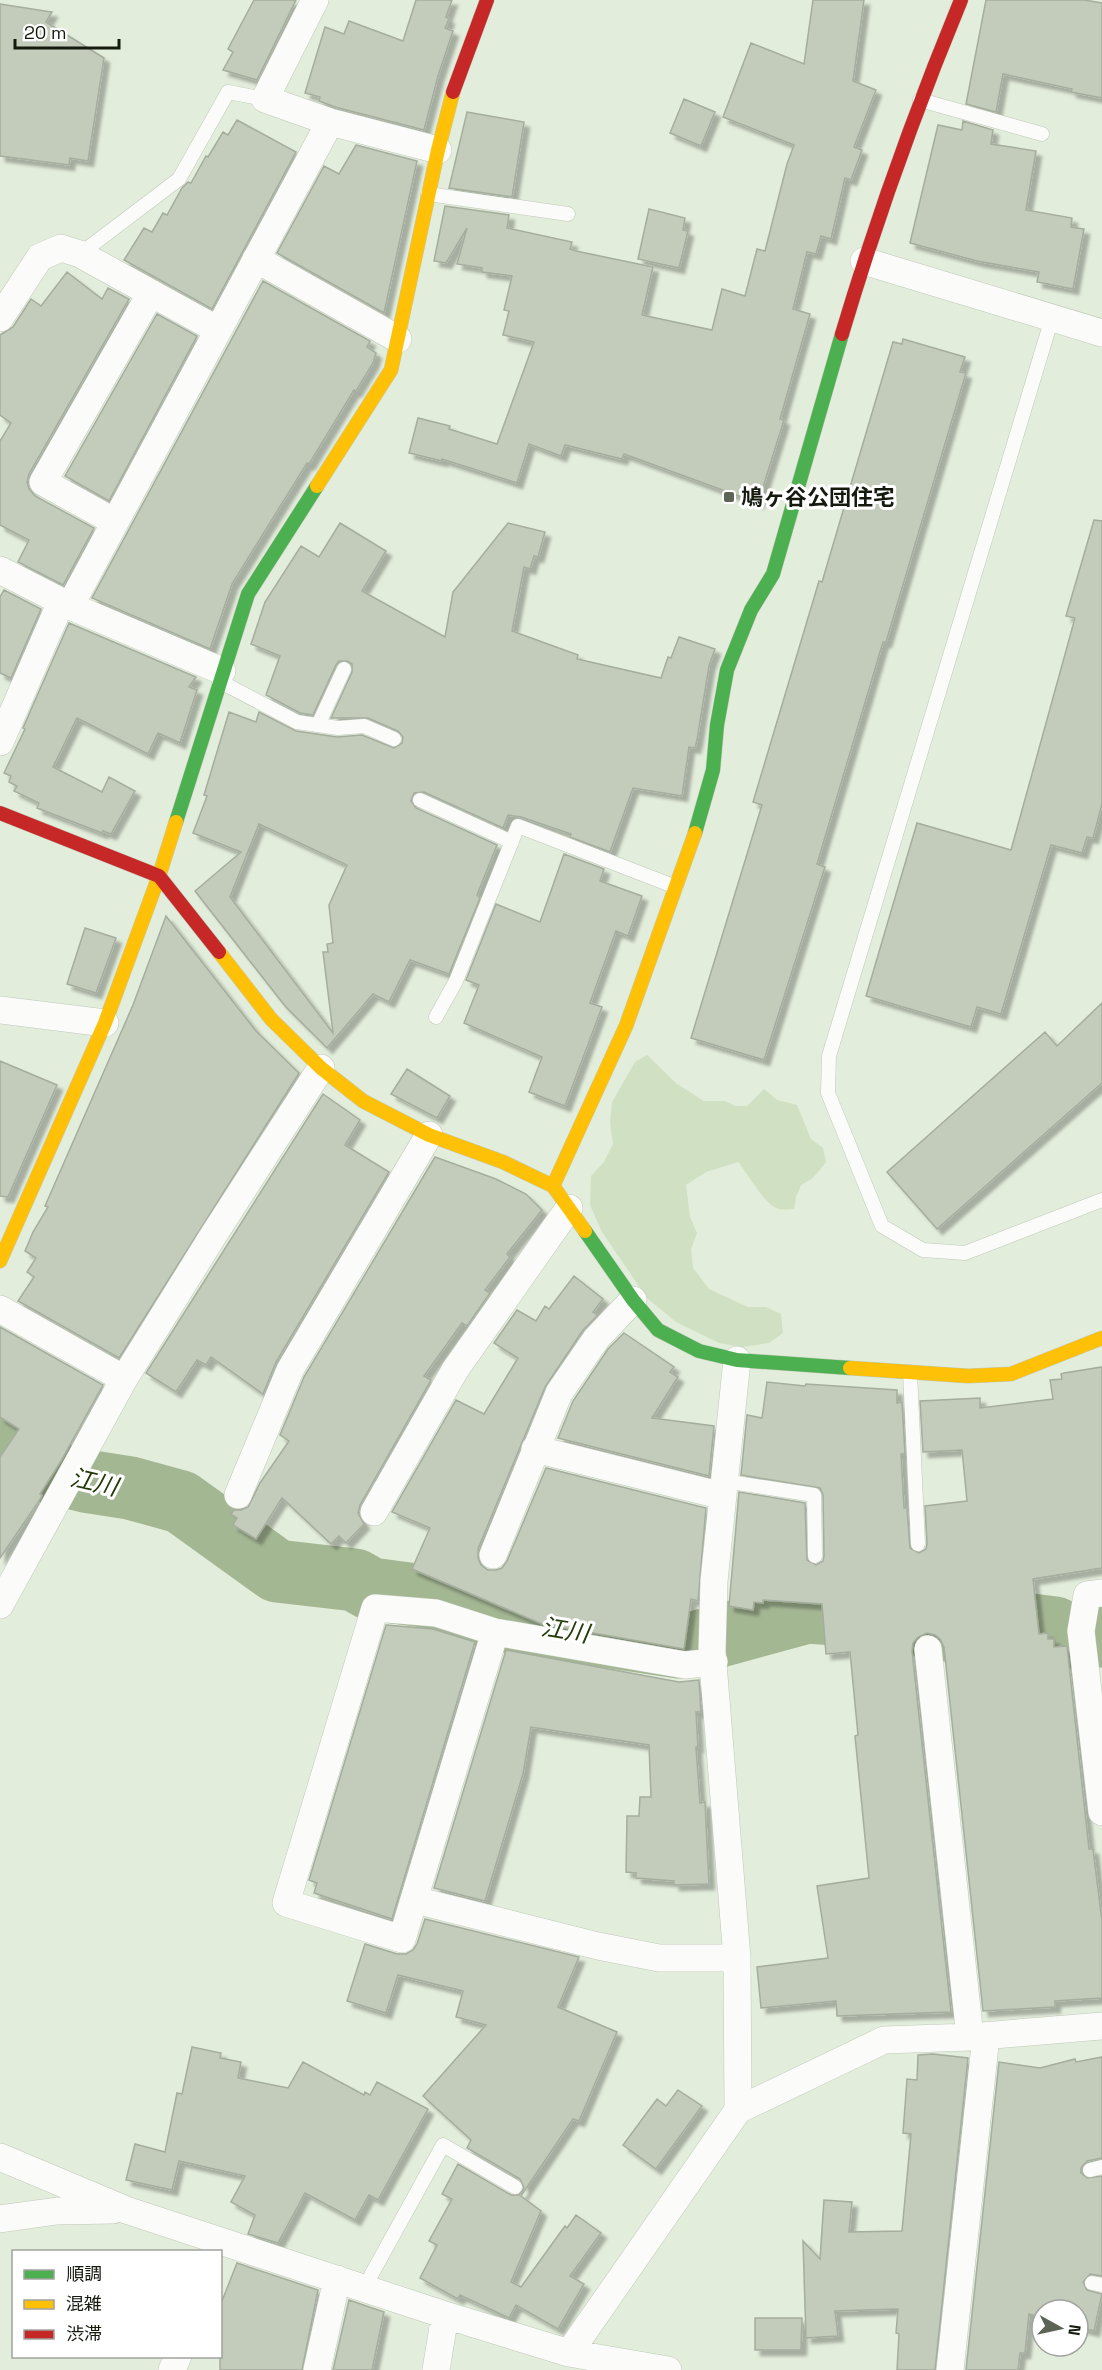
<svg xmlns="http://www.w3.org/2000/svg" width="1102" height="2370" font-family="'Space Grotesk','Noto Sans JP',sans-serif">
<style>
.green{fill:#d0e0c2}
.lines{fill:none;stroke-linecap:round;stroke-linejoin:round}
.river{stroke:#a4b793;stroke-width:63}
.building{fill:#c3cbbb;stroke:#a5ad9e;stroke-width:1.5;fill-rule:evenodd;filter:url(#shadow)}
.lane-casing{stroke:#c0c8b9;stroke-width:15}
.street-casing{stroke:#c0c8b9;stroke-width:28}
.fast-casing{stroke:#c0c8b9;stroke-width:15}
.slow-casing{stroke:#c0c8b9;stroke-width:15}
.jam-casing{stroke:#c0c8b9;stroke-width:15}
.lane{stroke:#fbfcfa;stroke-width:14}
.street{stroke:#fbfcfa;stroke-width:27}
.fast{stroke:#4caf50;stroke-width:14}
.slow{stroke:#ffc107;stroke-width:14}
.jam{stroke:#c62828;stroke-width:14}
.poi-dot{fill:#5c6456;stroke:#fff;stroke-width:2}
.labels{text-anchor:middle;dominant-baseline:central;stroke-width:6;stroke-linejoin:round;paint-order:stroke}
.poi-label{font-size:22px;font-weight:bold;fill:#141a0e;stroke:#fff;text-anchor:start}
.water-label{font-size:24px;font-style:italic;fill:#243a08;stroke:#fff}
</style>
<defs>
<filter id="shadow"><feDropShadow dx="5.5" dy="5.5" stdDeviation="1.5" flood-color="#0004"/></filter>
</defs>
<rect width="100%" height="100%" fill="#e3eddb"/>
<path class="green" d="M647 1055 677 1084 704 1101H725L735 1106H747L764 1089 777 1100 797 1105 811 1139 823 1148 826 1162 813 1178 801 1185 796 1197 794 1209C790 1209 783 1210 779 1209 765 1206 749 1175 738 1162L706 1172 686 1185 690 1217 697 1233 691 1249 693 1268 709 1289 748 1307H766L781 1314 783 1333 769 1343 743 1347 719 1343 676 1322 647 1298 602 1232 590 1205 591 1176 604 1162 613 1144 610 1123 612 1102 635 1062Z"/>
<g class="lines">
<path class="river" d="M0 1429 50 1472 85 1481 130 1488 181 1502 277 1571 355 1580 371 1589 431 1597 498 1620 679 1647 807 1612 865 1616 958 1632 1009 1622 1055 1628 1073 1638 1102 1636"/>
</g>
<path class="building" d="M254 0H296L257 80 223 70 233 52 228 49Z
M416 0H452L446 17 449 19 445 28 453 31 438 76 424 130 335 107 319 101 320 97 305 93 325 27 344 34 349 21 403 41Z
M813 0H864L853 81 876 90 854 147 862 150 851 180 845 178 831 239 821 236 816 254 807 252 793 309 810 314 780 419 784 420 758 503 624 454 622 459 565 445 561 456 529 444 517 483 442 459V461L409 453 418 418 450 426 449 429 497 444 534 342 503 335 509 311 504 310 512 276 482 272V268L457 264 467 228 446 263 434 261 445 206 509 215 507 228 572 242 570 249 576 251 653 267 642 315 712 330 722 289 745 296 757 249 765 251 787 164 794 145 723 117 751 43 804 64Z
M986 0H1084L1102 3V98L1071 92 1072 89 1003 74 996 112 966 104Z
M0 4 52 12 46 22 104 58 88 161 70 158 69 165 0 156Z
M684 99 715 112 701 146 670 133Z
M467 112 524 122 512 197 449 188Z
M237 120 296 152 212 309 124 260 144 228 152 232 163 213 167 215 182 188 188 182 191 183 206 156 208 157 223 132 228 135Z
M963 121 993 130 991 144 1036 151 1026 210 1072 218 1071 227 1084 229 1073 289 1037 282 1039 272 977 261 910 243 938 125 962 130Z
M356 145 417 161 384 313 277 253 324 166 339 174Z
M649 209 685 218 683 230 688 231 679 268 638 259Z
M67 272 102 299 108 288 129 299 29 474 27 482 29 489 35 496 94 528 63 585 18 562 29 540 0 525V441L11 423 0 415V335L13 327 31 299 41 306Z
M263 281 370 341 367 347 376 353 373 363 356 391 354 390 309 464 307 463 232 584 210 649 92 598Z
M157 314 197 336 109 501 65 476Z
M903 339 965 357 960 372 966 373 886 642H883L817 864 825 867 764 1060 691 1038 762 805 753 802 819 581 822 582 893 342 902 344Z
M1094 520 1102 521V804L1093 838 1087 837 1082 853 1051 845 1001 1014 977 1007 971 1027 866 996 917 823 1011 850 1075 618 1066 616Z
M340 523 386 551 362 591 445 637 453 592 508 523 545 532 538 557 534 556 530 569 524 567 512 631 578 655 577 659 661 678 668 657 671 658 679 637 715 649 709 666 697 740 695 748 689 747 682 796 633 788 610 852 570 837 571 834 521 817 508 815 503 828 424 792 414 793 411 801 416 808 497 845 477 895 480 898 449 974 410 960 389 1002 373 994 327 1048 285 1006 195 891 241 852 193 833 207 796 204 795 229 712 256 722 259 712 296 731 337 737 362 735 394 748 402 743 403 737 398 731 368 718H331L352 672V664L347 661H339L336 665 313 715 300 713 266 695 280 656 251 644 265 602 301 546 319 557ZM259 824 347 865 329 905 333 943 327 944 328 952H323L333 1033 230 897Z
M4 590 41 609 11 678 0 673V597Z
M69 623 196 677 189 687 197 690 180 743 158 733 148 754 77 718 53 767 102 792 109 777 135 791 111 834 103 831 102 833 37 808 39 803 14 791 17 786 9 782 11 776 4 773 25 729 23 728Z
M564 854 604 869 600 881 642 896 628 936 616 931 590 1003 602 1007 565 1106 529 1092 542 1057 464 1023 479 985 466 980 496 904 540 922Z
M166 916 256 1031 299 1073 119 1358 18 1301 34 1277 27 1272 36 1258 25 1251 33 1232 48 1207 45 1206 133 1005Z
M85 928 116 938 96 993 67 984Z
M1102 1003V1083L937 1229 887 1172 1045 1032 1057 1046Z
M0 1061 57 1085 8 1197 0 1196Z
M407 1069 450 1096 437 1118 391 1094Z
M323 1094 360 1120 345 1145 389 1172 276 1362 263 1394 211 1357 206 1365 197 1360 176 1392 146 1373Z
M435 1157 496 1179 526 1194 542 1210 507 1254 510 1257 485 1290 490 1293 467 1326 462 1323 424 1376 431 1380 360 1505 358 1513 364 1524 346 1543 339 1536 331 1544 282 1498 256 1539 233 1525 237 1518 231 1514 234 1510H241L248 1507 260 1483 289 1441 280 1435 304 1377Z
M574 1276 603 1299 593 1312 598 1315 583 1330 545 1387 478 1549V1558L481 1565 488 1570H496L502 1568 507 1561 546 1468 706 1508 698 1601 691 1599 684 1649 542 1624 412 1569 430 1528 392 1512 456 1400 484 1414 518 1358 494 1343 517 1310 536 1321 545 1306 549 1309Z
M0 1327 103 1385 61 1461 40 1494 42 1495 41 1498 0 1558V1457L19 1429 0 1417Z
M624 1333 674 1367 670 1372 678 1377 652 1418 714 1426 709 1476 558 1438 573 1401 608 1349Z
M1102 1367V1568L1033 1579 1039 1634 1048 1633V1639H1054V1647L1067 1646 1089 1849H1093L1102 1921V1998L1055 2001V2007L983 2011 944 1647 940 1639 935 1635 927 1633 918 1637 913 1643 912 1651 951 2012 837 2016 836 2001 761 2008 757 1967 828 1958 817 1886 869 1878 855 1736 858 1735 850 1652 826 1654 822 1604 763 1600V1603L754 1602 753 1610 729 1606 739 1492 805 1503 807 1560 816 1565 823 1561 824 1556 823 1495 820 1488 741 1475 747 1415 762 1418 767 1382 805 1386 806 1384 897 1390V1403L902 1402 905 1454H901L904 1508H907L910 1548 919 1553 926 1549 927 1544 925 1506 967 1501 962 1450 923 1452 920 1401 980 1398V1408L1053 1399 1050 1380 1062 1379 1061 1374 1064 1373Z
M386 1625 433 1629 475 1642 392 1919 314 1893 317 1883 309 1880Z
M506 1650 679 1682 699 1680 701 1712H696L698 1747H696L700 1803 705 1802 709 1884 674 1885V1881L636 1878V1873L626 1872 627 1816H639L640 1797H651L649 1745 531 1727 523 1774 485 1901 434 1888Z
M425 1919 579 1957 558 2007 617 2032 579 2121 573 2119 521 2196 541 2211 511 2282 521 2287 565 2226 567 2228 576 2215 601 2233 570 2276 584 2284 558 2329 516 2305 509 2318 460 2295 458 2299 420 2278 437 2245 429 2241 452 2199 442 2194 458 2164 511 2195H519L524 2188 520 2179 467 2148 471 2140 423 2096 486 2025 456 2017 463 1991 398 1975 386 2013 347 2001 365 1944 397 1954H406L413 1950 417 1944Z
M192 2047 221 2053 220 2058 241 2062 238 2078 288 2088 303 2062 364 2095 365 2092 370 2095 377 2082 428 2109 378 2200 369 2195 355 2220 305 2193 278 2243 248 2234 255 2215 231 2202 245 2176 179 2161 172 2190 126 2180 135 2144 165 2152 177 2093 182 2094Z
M933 2054 968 2058 935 2370H897L899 2334 896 2333 898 2309 835 2311 838 2336 806 2338 803 2241 820 2259 824 2200 852 2202 849 2232 902 2231 911 2134 903 2133 907 2079 917 2080 918 2055Z
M1102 2057V2158L1087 2161 1081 2168V2173L1087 2178 1102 2176V2276L1090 2274 1083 2282 1087 2290 1102 2294 1094 2331 1078 2327V2310H1042V2318L1029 2314 1025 2353H1020L1018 2370H966L999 2062 1040 2068 1075 2059 1076 2062Z
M678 2090 702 2106 656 2169 623 2145 657 2099 666 2106Z
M237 2263 318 2290 302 2370H220V2306Z
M349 2300 384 2312 372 2370H333Z
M755 2318H802L801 2350H755Z"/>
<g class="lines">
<g class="lane-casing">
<path id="lane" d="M920 100 1042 134
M428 194 568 214
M80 254 179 179 228 92 265 99
M1052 318 829 1056 828 1093 882 1226 923 1250 965 1253 1102 1200
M219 681 297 722 338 728 364 726 394 739
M318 725 344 669
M420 800 512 842
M436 1017 456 981 518 826 676 887
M910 1372 918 1544
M724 1481 814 1495 815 1556
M1090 2170 1102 2167
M1092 2283 1102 2285
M364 2288 443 2145 515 2187"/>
</g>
<g class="street-casing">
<path id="street" d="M315 0 265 99 330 122 438 150
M256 259 398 339
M864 261 1102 333
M0 318 40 257 61 248 80 254 218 330
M115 522 43 482 151 293
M0 570 70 606 222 671
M70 606 330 122
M0 742 61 602
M0 1010 105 1023
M0 1309 124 1379
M737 1360 714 1581 712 1651 737 1958 738 2110
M535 1449 723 1496
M238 1495 290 1370 429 1135
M374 1512 455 1370 569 1208
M493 1555 559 1393 596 1339 633 1300
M1102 1593 1087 1595 1081 1631 1102 1812
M0 1605 124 1379 211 1239 321 1068
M495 1632 402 1939 286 1903 375 1608 436 1613 495 1632 685 1665 714 1662
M928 1649 970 2037
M415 1900 598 1946 659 1958H737
M0 2157 126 2210 445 2315 569 2353 668 2370
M0 2219 57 2211 113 2210
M569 2353 738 2110 884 2040 970 2037 1102 2026
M172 2370 178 2356
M317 2370 337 2279
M436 2370 445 2315
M950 2370 986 2036"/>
</g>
<g class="fast-casing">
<path id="fast" d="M176 822 248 594 317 486
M695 833 713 770 717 725 727 670 751 610 773 574 842 334
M585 1231 633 1300 658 1330 699 1351 737 1360 850 1368"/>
</g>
<g class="slow-casing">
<path id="slow" d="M317 486 391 370 438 150 453 92
M219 952 271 1019 321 1068 363 1101 429 1135 503 1162 553 1186 585 1231
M553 1186 626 1026 695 833
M0 1261 105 1023 159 876 176 822
M850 1368 968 1376 1011 1374 1102 1338"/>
</g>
<g class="jam-casing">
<path id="jam" d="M453 92 487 0
M842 334C876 220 916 109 961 0
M0 813 159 876 219 952"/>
</g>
<use href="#lane" class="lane"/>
<use href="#street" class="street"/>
<use href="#fast" class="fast"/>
<use href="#slow" class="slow"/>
<use href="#jam" class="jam"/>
</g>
<rect class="poi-dot" x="723" y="491" width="12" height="12" rx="3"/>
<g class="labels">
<g class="poi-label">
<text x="741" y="497">鳩ヶ谷公団住宅</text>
</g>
<g class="water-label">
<text transform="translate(94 1482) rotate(13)">江川</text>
<text transform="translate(565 1630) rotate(9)">江川</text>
</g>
</g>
<rect x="12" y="2250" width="210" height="108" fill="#ffffff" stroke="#a1a39f" stroke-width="1.5"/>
<rect x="24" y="2270" width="30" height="9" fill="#4caf50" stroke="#a1a39f" stroke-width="1.5"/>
<text x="66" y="2280" font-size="18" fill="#141a0e">順調</text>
<rect x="24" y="2300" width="30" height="9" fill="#ffc107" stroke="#a1a39f" stroke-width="1.5"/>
<text x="66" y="2310" font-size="18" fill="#141a0e">混雑</text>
<rect x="24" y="2330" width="30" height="9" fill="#c62828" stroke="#a1a39f" stroke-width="1.5"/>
<text x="66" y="2340" font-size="18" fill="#141a0e">渋滞</text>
<g transform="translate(1060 2328) rotate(98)"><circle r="28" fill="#ffffff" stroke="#a1a39f" stroke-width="1.5"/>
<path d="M0-4.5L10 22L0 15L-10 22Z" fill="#5c6456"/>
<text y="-9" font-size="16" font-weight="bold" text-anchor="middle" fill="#141a0e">N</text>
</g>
<path d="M15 39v9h104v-9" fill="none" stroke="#141a0e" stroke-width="3"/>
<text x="24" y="39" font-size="18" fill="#141a0e" stroke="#ffffff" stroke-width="4.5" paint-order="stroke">20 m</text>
</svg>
